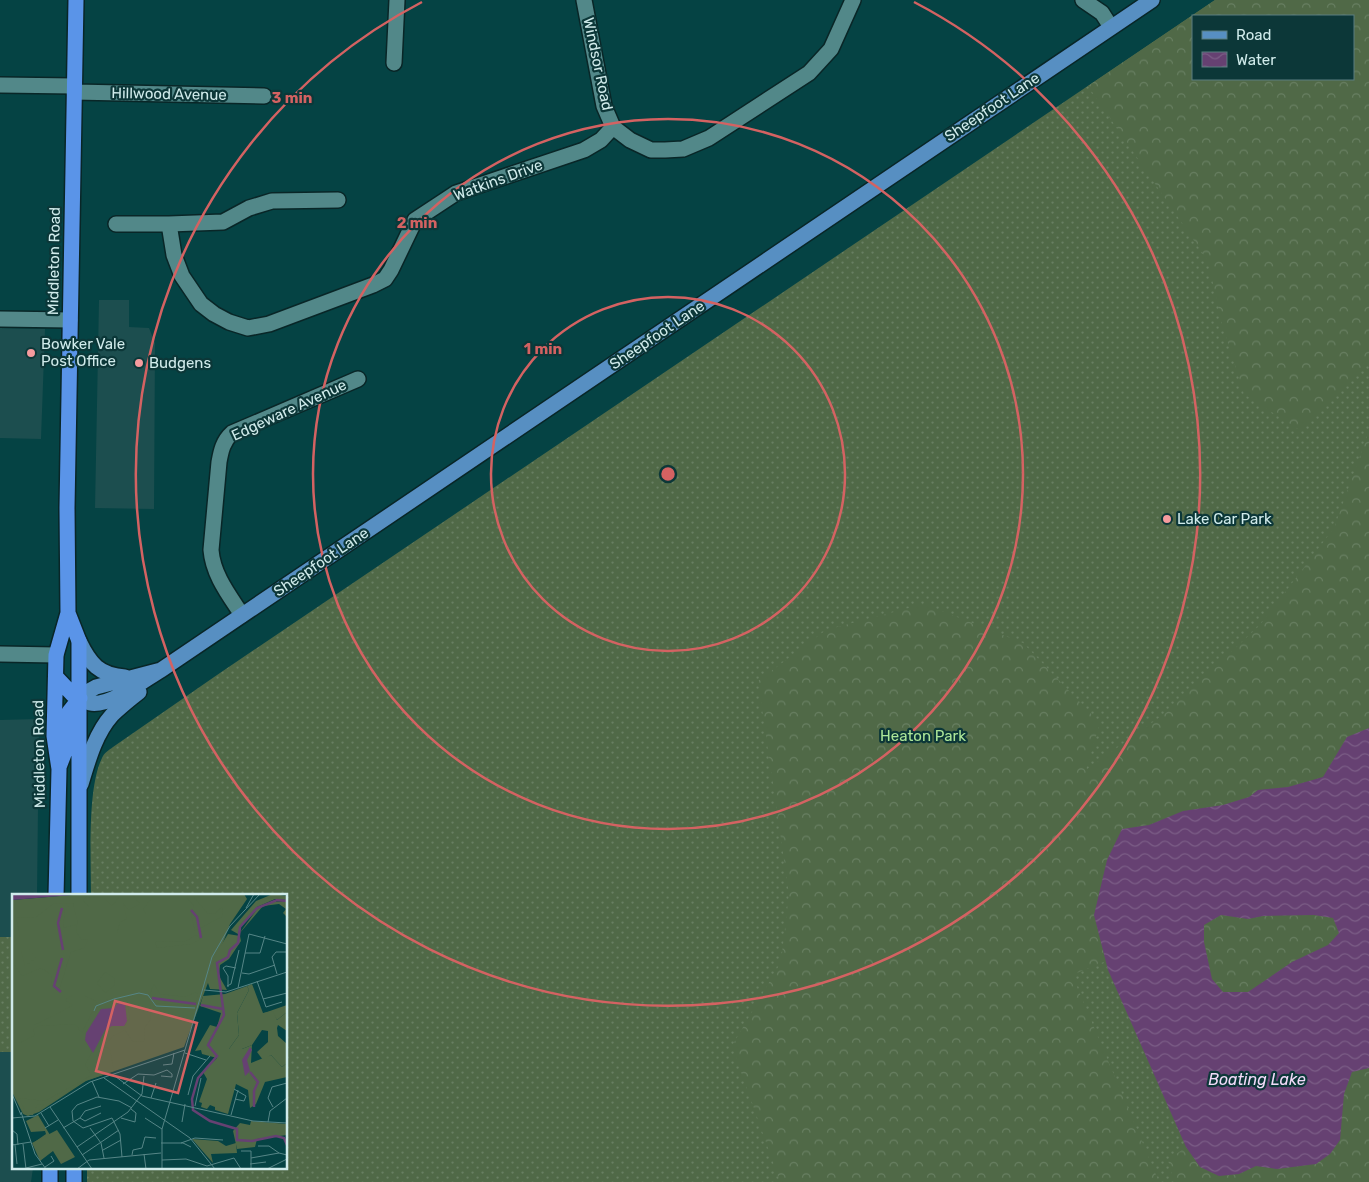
<svg xmlns="http://www.w3.org/2000/svg" width="1369" height="1182" font-family="Rubik,sans-serif">
<style>
.built{fill:#1c4e4f}
.grass{fill:url(#grass-dots);fill-rule:evenodd}
.forest{fill:url(#forest-crowns);fill-rule:evenodd}
.water{fill:url(#water-waves);fill-rule:evenodd}
.lines{fill:none;stroke-linecap:round;stroke-linejoin:round}
.street-casing{stroke:#092627;stroke-width:18}
.primary-casing{stroke:#092627;stroke-width:18}
.highway-casing{stroke:#092627;stroke-width:18}
.street{stroke:#528889;stroke-width:15}
.primary{stroke:#578fc2;stroke-width:15}
.highway{stroke:#5a94e8;stroke-width:15}
.ring{fill:none;stroke:#d46262;stroke-width:2.5}
.poi-dot{fill:#f59b9e;stroke:#0c3738;stroke-width:2}
.labels{text-anchor:middle;dominant-baseline:central;stroke-width:4.5;stroke-linejoin:round;paint-order:stroke}
.street-label{font-size:15px;fill:#d0ebeb;stroke:#0c3738}
.poi-label{font-size:15px;fill:#d0ebeb;stroke:#0c3738;text-anchor:start}
.park-label{font-size:15px;fill:#ade698;stroke:#0c3738}
.water-label{font-size:16px;font-style:italic;fill:#f2dbf9;stroke:#0c3738}
.inset-river{fill:none;stroke:#664172;stroke-width:2.5}
.inset-road{fill:none;stroke:#568687;stroke-width:1}
.view{fill:#d46262;fill-opacity:0.15;stroke:#d46262;stroke-width:2.5}
.inset-edge{fill:none;stroke:#d0ebeb;stroke-width:2.5}
.centre{fill:#d46262;stroke:#0c3738;stroke-width:2.5}
.ring-label{font-size:15px;text-anchor:middle;font-weight:bold;fill:#d46262;stroke:#0c3738;stroke-width:4.5;stroke-linejoin:round;paint-order:stroke}
</style>
<defs>
<pattern id="grass-dots" width="8" height="8" patternUnits="userSpaceOnUse" patternTransform="scale(1.25)"><rect width="8" height="8" fill="#506947"/><path d="M2 2h.1M6 6h.1" fill="none" stroke="#687f62" stroke-width="1.8" stroke-linecap="round"/></pattern>
<pattern id="forest-crowns" width="20" height="18" patternUnits="userSpaceOnUse" patternTransform="scale(1.25)"><rect width="20" height="18" fill="#506947"/><path d="M2 6a3 3 0 1 1 6 0M12 15a3 3 0 1 1 6 0" fill="none" stroke="#687f62"/></pattern>
<pattern id="water-waves" width="16" height="10" patternUnits="userSpaceOnUse" patternTransform="scale(1.25)"><rect width="16" height="10" fill="#664172"/><path d="M0 5q4-4 8 0t8 0" fill="none" stroke="#7b5d86"/></pattern>
</defs>
<rect width="100%" height="100%" fill="#054344"/>
<path class="built" d="M99 300H129V327L149 328 155 343 154 509 95 508Z
M0 328 45 329 41 439 0 438Z
M39 719 37 896H14V1168H33L31 1182H0V720Z"/>
<path class="grass" d="M1215 0H1369V1182H87V1168H286V896H91C91 860 87 788 102 758 104 753 109 750 113 747L217 675ZM1193 16H1353V79H1193Z
M0 937H14V1052H0Z"/>
<path class="forest" d="M1215 0H1369V361L1301 431 1244 394 1222 324 1208 261 1088 86ZM1353 16V79H1193V16Z
M1369 431V728L1347 737 1323 777 1288 787 1258 790 1249 797 1223 805 1183 811 1149 825 1122 829 1094 915 1106 961 1072 975 1159 1182H780L732 1046 781 962 789 894 758 681 826 630 924 604 1023 643 1100 723 1086 770 1167 712 1260 625 1334 528Z
M1221 915 1248 919 1263 916 1314 915 1333 918 1339 933 1328 945 1292 962 1248 992H1223L1212 979 1204 942V925Z
M1369 1068V1182H1174L1168 1160 1186 1147 1200 1167 1219 1176 1239 1174 1256 1166 1277 1169 1316 1164 1352 1071Z"/>
<path class="water" d="M1369 728V1068L1352 1072 1344 1094 1340 1140 1330 1154 1316 1164 1277 1169 1256 1166 1239 1174 1219 1176 1200 1167 1186 1147 1108 970 1094 915 1107 860 1122 829 1149 825 1183 811 1223 805 1249 797 1258 790 1288 787 1323 777 1347 737ZM1314 915 1333 918 1339 933 1328 945 1292 962 1248 992H1223L1212 979 1204 942V925L1221 915 1248 919 1263 916Z"/>
<g class="lines">
<g class="street-casing">
<path id="street" d="M584 0 604 106 613 127 630 140 651 150H665L683 149 709 138 809 73 831 49 853 0
M1083 0 1102 13 1111 27
M394 63 397 0
M0 85 74 86
M74 92 264 96
M338 200 272 201 249 208 223 222 169 224 174 255 182 276 201 304 214 314 229 322 248 328 269 324 373 285 385 279 391 270 415 220 456 193 584 150 601 140 613 127
M116 224H169
M0 319 70 320
M242 615C229 595 213 575 211 550L219 462C221 451 223 441 232 433L358 379
M0 654 56 655"/>
</g>
<g class="primary-casing">
<path id="primary" d="M79 641C90 664 99 675 125 677
M161 670 96 687 87 692 80 698C83 699 87 702 90 703 110 707 144 680 161 670L1152 0
M81 784C88 761 95 734 112 715 120 707 130 699 139 692"/>
</g>
<g class="highway-casing">
<path id="highway" d="M68 613 79 641V896
M56 677 73 695 80 698 69 712 66 749 59 767
M56 896 59 769 54 736 56 655 68 613 67 508 76 0
M50 1182V1168
M74 1182V1168"/>
</g>
<use href="#street" class="street"/>
<use href="#primary" class="primary"/>
<use href="#highway" class="highway"/>
</g>
<g class="ring">
<circle cx="668" cy="474" r="177"/>
<circle cx="668" cy="474" r="355"/>
<path d="M914 2A532 532 0 1 1 422 2"/>
</g>
<g class="poi-dot">
<circle cx="31" cy="353" r="5"/>
<circle cx="139" cy="363" r="5"/>
<circle cx="1167" cy="519" r="5"/>
</g>
<g class="labels">
<g class="street-label">
<text transform="translate(598 64) rotate(78)">Windsor Road</text>
<text transform="translate(169 94) rotate(1)">Hillwood Avenue</text>
<text transform="translate(992 107) rotate(-34)">Sheepfoot Lane</text>
<text transform="translate(498 180) rotate(-20)">Watkins Drive</text>
<text transform="translate(54 261) rotate(-89)">Middleton Road</text>
<text transform="translate(657 335) rotate(-34)">Sheepfoot Lane</text>
<text transform="translate(289 410) rotate(-25)">Edgeware Avenue</text>
<text transform="translate(321 562) rotate(-34)">Sheepfoot Lane</text>
<text transform="translate(39 754) rotate(-91)">Middleton Road</text>
</g>
<g class="poi-label">
<text x="41" y="344">Bowker Vale<tspan x="41" dy="17">Post Office</tspan></text>
<text x="149" y="363">Budgens</text>
<text x="1177" y="519">Lake Car Park</text>
</g>
<g class="park-label">
<text x="923" y="736">Heaton Park</text>
</g>
<g class="water-label">
<text x="1257" y="1079">Boating Lake</text>
</g>
</g>
<g transform="translate(12 894)">
<rect width="275" height="275" fill="#054344"/>
<path d="M72 0H232L235 5 218 30 172 153 74 187 27 218 16 222 11 220 0 198V6ZM275 7V23L271 19 274 15 267 10 251 12 227 40 245 15 260 8ZM239 227 275 230V241L245 245 243 253 225 255 221 237 228 229 238 231Z" fill="#506947"/>
<path d="M77 0H107L108 2 100 12 92 4 77 3V13L71 6ZM120 0H143L131 15 134 20V36L129 39H105L108 28 115 25 111 9 116 16 128 10ZM176 0 192 3H182L195 19 202 20 210 13 211 22 183 37 179 20 182 11 174 4ZM261 0 275 2V6L263 5 245 13 229 31 226 40 219 36 244 7ZM61 9 65 39 69 45 76 46 72 54 59 58 48 93 43 94 39 90 40 81 29 74 10 82 0 67V50L8 42 4 23 23 24 41 10ZM216 40 228 42 229 47 217 65 208 71 207 82 215 96 198 95 195 86 205 58ZM184 41 189 45 179 50 145 54 143 48 174 47ZM93 78 102 84 103 91 93 99 85 89ZM142 90 148 100 174 103 183 98 186 100 183 112 142 109 137 102ZM235 92 237 96 225 119 227 141 217 155H230L240 151 239 169 259 161 270 173 275 169V183L253 188 244 210 238 214 236 196 224 190 216 220 203 216V213L198 211 195 215 189 213 190 209 187 208 195 185 191 178 205 164 190 160 189 156 183 157 198 131 205 133 209 119 188 112 191 102 213 100ZM124 100 134 101 138 109 139 125 133 133 132 147 121 148 113 136 101 142 89 155 95 153 98 156 102 177 73 187 27 217 32 210 25 211 21 221H16L6 204 33 207 80 181 73 171 88 142 99 132H112L118 124 115 108 114 112 104 110 95 115 87 113 94 106 111 103 115 107V104ZM61 101H72L85 108 70 139 63 130 27 132 21 135 23 141 8 149 0 148V131H22L43 121 61 111 53 106ZM275 111V118L265 126 261 120 252 119ZM26 221 38 241 21 249 34 240 33 237 19 238 14 227ZM180 245 206 247 214 252 224 249 225 259 199 260 201 269Z" fill="#506947"/>
<path d="M240 90 251 119 261 117 265 126 275 118V137L266 131 265 134 266 142 275 150V169L270 173 259 161 251 166 245 158 256 148V137L250 136 240 151 230 155H217L227 141 225 119 237 96 235 92Z" fill="#506947"/>
<path d="M61 9 66 30 51 34 53 15ZM15 52 24 64 13 72 9 56ZM45 236 63 263 49 270 41 257 28 267 20 249Z" fill="#506947"/>
<path d="M0 0H72L0 6ZM106 109 113 110 115 127 112 132H100L93 136 81 159 73 146 74 139 89 115 102 114ZM238 153 240 156 235 166 238 177 233 182 230 166Z" fill="#664172"/>
<path class="inset-river" d="M275 7 265 6 245 14 228 33 226 49 218 56 216 63 205 69 212 121 196 151 205 162 186 184 180 205 181 216 198 227 225 235V246L240 247 264 242 272 244 275 251M50 14 46 29 51 56M179 16 185 23 189 44M49 98 42 92 50 64M140 104 184 110M189 111 211 115M238 178 246 188 242 197V213"/>
<path class="inset-road" d="M234 14 242 0M233 59H248L253 42M230 79 237 80 263 71M265 80 260 63 264 58H275M245 87 254 113 270 108M215 92 219 90 227 56M216 93V82L211 74 214 72 224 74M226 94 237 40 275 50M192 96 214 98 275 78M251 105 275 99M82 117 84 112 102 105 127 99 136 101 144 112 183 114M173 159 194 166M151 171 160 170 162 159M100 180 130 202 241 227 275 229M92 184 178 244 203 275M80 187 87 203M111 190 126 180 142 181 155 176 160 180V183L149 182M222 195 234 202 232 207 223 205M0 200 9 221M176 201 181 182 198 162M139 204 144 189M183 212 189 184M38 213 80 275M261 213 256 204 260 193 275 189M9 218 23 260 34 275M29 219 37 232M219 221 226 196M0 224 23 222 78 188 173 156M68 224 73 217 89 212M68 224 73 227 89 219M109 224 123 228 124 219 119 215M133 224 150 235M170 228 173 210M256 228 258 217 275 204M33 234 46 226M51 234 68 224M78 234 89 249 92 264M0 236 5 240 6 251M149 249H171L179 253M169 249 183 244 211 246M11 250 14 275M0 251 19 248M3 251 5 270M246 252H257L267 259M65 253 116 218 130 200 132 182M91 256 109 246M229 257H239V264M132 260 134 275M70 261 107 236M120 261 121 256 130 254 133 243 144 244M110 263 108 240 100 224 71 234 61 227 60 217 65 211 85 203 107 207 120 214M150 266 174 265 195 272 222 264 229 275M238 270 254 268M33 273 42 267 39 262M14 274 30 270M65 275 77 266 149 259M107 275H132M150 275V235L200 63 218 32 248 0M239 275V264L267 259 275 261M255 275 275 265"/>
<path class="view" d="M103 107 185 129 166 199 84 177Z"/>
<rect width="275" height="275" class="inset-edge"/>
</g>
<circle cx="668" cy="474" r="8" class="centre"/>
<g class="ring-label">
<text x="292" y="103">3 min</text>
<text x="417" y="228">2 min</text>
<text x="543" y="354">1 min</text>
</g>
<rect x="1192" y="15" width="162" height="65" fill="#0c3738" stroke="#5a7f80"/>
<rect x="1202" y="31" width="25" height="8" fill="#578fc2" stroke="#5a7f80"/>
<text x="1236" y="40" font-size="15" fill="#d0ebeb">Road</text>
<rect x="1202" y="52" width="25" height="15" fill="url(#water-waves)" stroke="#5a7f80"/>
<text x="1236" y="65" font-size="15" fill="#d0ebeb">Water</text>
</svg>
